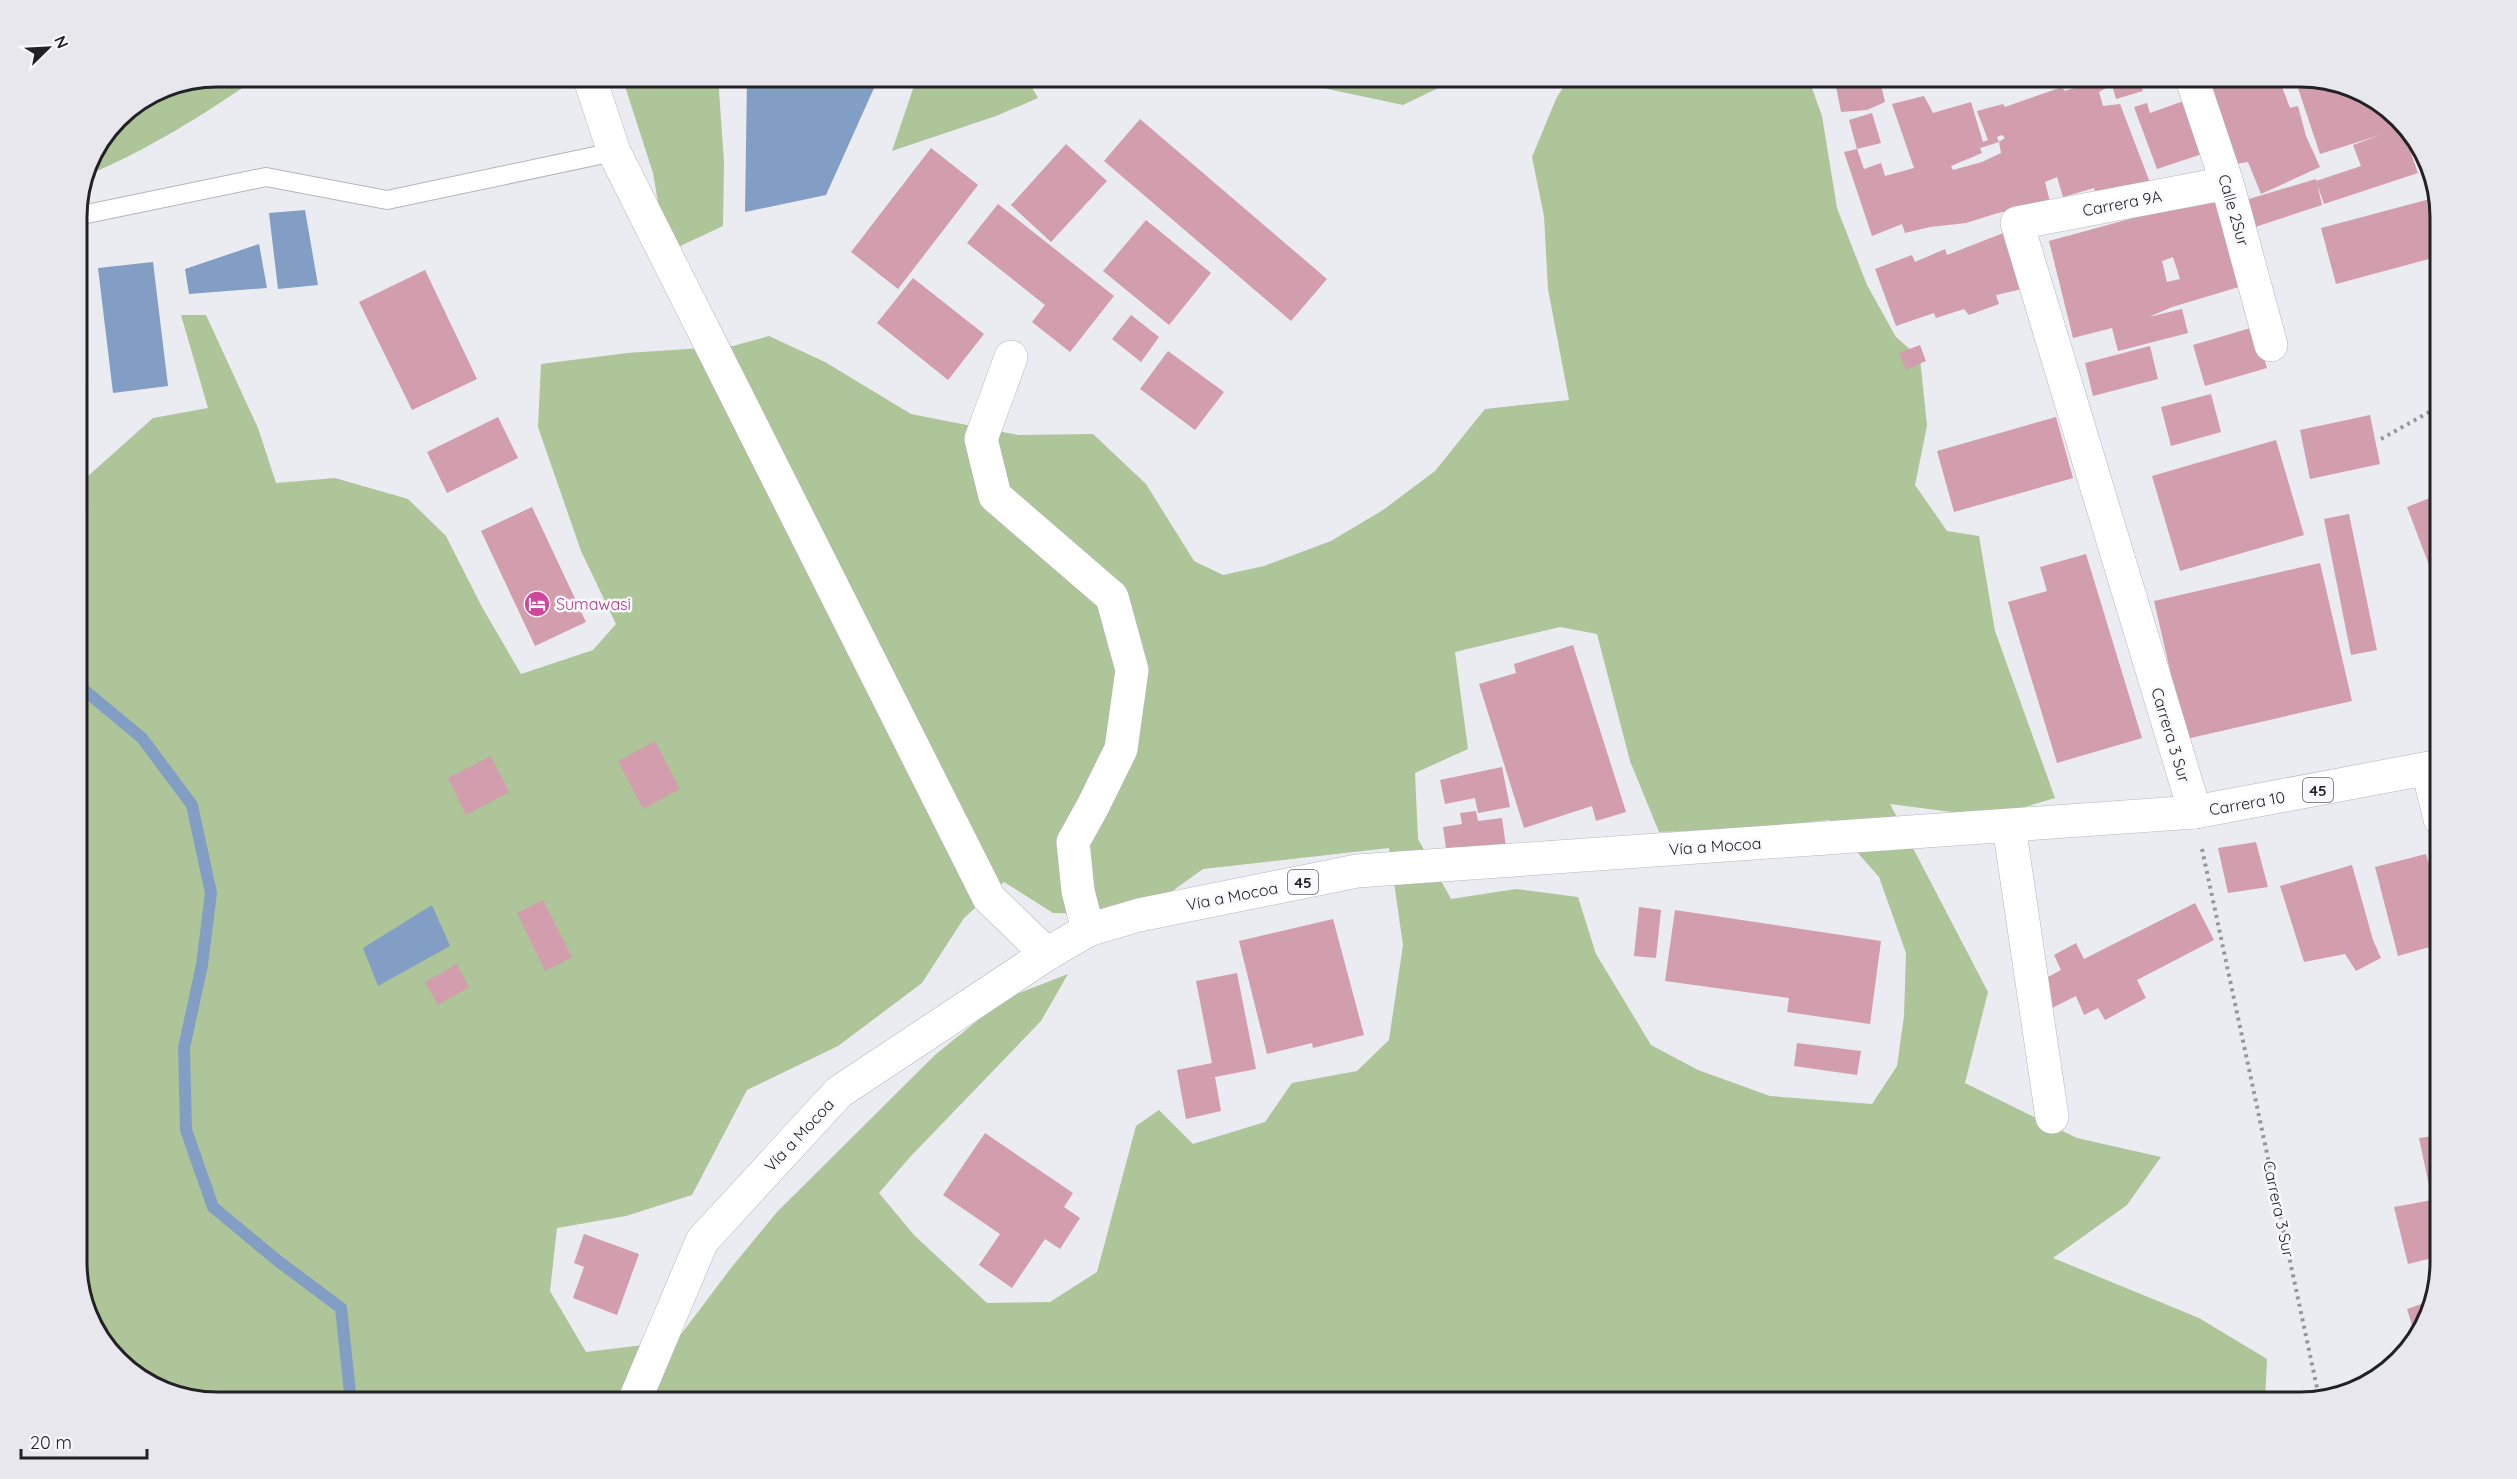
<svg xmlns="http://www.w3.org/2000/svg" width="2517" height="1479" font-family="Quicksand,sans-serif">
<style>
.forest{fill:#adc598;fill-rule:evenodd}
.water{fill:#839ec5}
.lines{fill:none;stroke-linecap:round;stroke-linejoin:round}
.stream{stroke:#839ec5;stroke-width:12}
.building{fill:#d29dac;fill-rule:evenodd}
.service-casing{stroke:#b5b5bc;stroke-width:20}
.minor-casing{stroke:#b5b5bc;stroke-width:34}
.primary-casing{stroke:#b5b5bc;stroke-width:34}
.path{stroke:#95959a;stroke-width:4;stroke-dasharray:3 4.5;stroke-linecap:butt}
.service{stroke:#fff;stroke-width:18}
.minor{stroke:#fff;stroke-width:33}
.primary{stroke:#fff;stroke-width:33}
.labels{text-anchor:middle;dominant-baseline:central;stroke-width:5;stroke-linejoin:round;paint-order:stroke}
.shield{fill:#f8f8fe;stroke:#626266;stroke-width:1.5}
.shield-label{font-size:15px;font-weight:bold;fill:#222225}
.street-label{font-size:16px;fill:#222225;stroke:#f8f8fe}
.hotel-label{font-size:16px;fill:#b23c85;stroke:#f8f8fe;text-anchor:start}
.rim{fill:none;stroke:#222225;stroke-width:3}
</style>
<rect width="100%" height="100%" fill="#ebebf2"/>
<path class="forest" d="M218 76 259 77C204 114 147 151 85 176 96 137 126 105 163 88 178 80 201 80 218 76Z
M622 77H718L724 162 723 226 676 248 660 213 653 173Z
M917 77H1026L1038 98 996 116 892 151Z
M1287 77 1455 76V77L1453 81 1403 105 1295 82Z
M1569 77H1808L1822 116 1837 208 1867 285 1896 337 1920 358 1927 426 1915 485 1947 531 1979 536 1995 631 2055 798 1991 817 1890 804 1988 992 1965 1083 2077 1138 2161 1157 2127 1205 2053 1258 2199 1318 2267 1359 2265 1402H218L147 1384 96 1332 77 1270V459L87 477 153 418 208 408 181 315H206L258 428 276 483 335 478 408 499 446 536 482 607 521 674 593 650 616 624 581 551 538 427 541 364 627 353 733 346 769 336 825 362 911 414 1018 435 1093 434 1146 484 1194 561 1223 575 1264 566 1331 541 1383 510 1435 471 1485 409 1569 400 1548 289 1544 216 1532 157 1556 99ZM1560 627 1597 634 1630 761 1659 832 1743 829 1829 820 1879 877 1906 953 1904 1016 1897 1066 1872 1104 1770 1096 1698 1070 1651 1045 1596 954 1578 897 1516 889 1451 899 1418 839 1415 773 1468 749 1455 652ZM1389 848 1403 945 1389 1040 1357 1071 1292 1083 1265 1122 1193 1144 1159 1110 1136 1126 1097 1272 1050 1302 987 1303 914 1235 879 1193 910 1157 1041 1021 1068 974 1004 999 935 1055 777 1212 731 1268 676 1341 586 1352 550 1291 557 1228 626 1216 692 1195 747 1090 838 1046 922 983 964 918 1004 882 1053 913 1139 915 1203 869Z"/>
<path class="water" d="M747 77H879L826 195 745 212Z
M305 210 318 285 278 289 269 213Z
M259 244 267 288 189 294 185 269Z
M153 262 168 386 113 393 98 268Z
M432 905 450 946 378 986 363 948Z"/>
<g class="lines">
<path class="stream" d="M77 684 142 738 192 805 211 893 202 965 184 1048 186 1130 213 1207 278 1261 341 1308 351 1402"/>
</g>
<path class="building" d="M1834 76H1879L1885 102 1867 110 1841 112Z
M2087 76H2137L2143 91 2116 99 2112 85 2099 92 2103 106 2120 104 2152 188 2097 199 2094 188 2063 197 2057 177 2045 182 2050 202 1998 213 1966 223 1930 227 1905 233 1902 224 1872 236 1844 152 1857 149 1864 169 1881 163 1885 176 1914 168 1892 104 1924 96 1933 113 1971 102 1983 142 1988 140 1977 111 2003 104 2005 107 2062 87 2065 91 2089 83ZM2002 135 2005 138 1999 142 2001 153 1982 162 1953 170 1951 166 1982 153 1980 148 1999 142 1997 137Z
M2205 76H2284L2279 79 2290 108 2298 106 2306 136 2320 167 2261 194 2248 162 2235 164Z
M2294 76 2370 95 2402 128 2418 173 2324 204 2316 181 2361 166 2353 145 2380 135 2320 154Z
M2192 98 2211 151 2157 169 2134 107 2147 103 2150 113Z
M1872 113 1881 143 1857 149 1849 120Z
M1140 119 1327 279 1291 321 1104 161Z
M1066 144 1107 181 1051 242 1011 205Z
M931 148 978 185 898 289 851 252Z
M2316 179 2322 205 2246 230 2239 202Z
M2221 199 2239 287 2172 307 2149 317 2182 309 2188 333 2118 351 2112 328 2073 338 2049 241 2148 214ZM2173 257 2180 279 2167 282 2162 261Z
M2430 199 2440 237V256L2336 284 2321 228Z
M998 204 1114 296 1070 352 1032 322 1045 305 967 243Z
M1146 220 1211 273 1169 325 1103 271Z
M2006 232 2026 288 1996 295 1999 304 1969 315 1964 309 1936 318 1934 313 1896 326 1875 269 1912 255 1915 262 1945 249 1947 255Z
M425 270 477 379 412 410 359 302Z
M913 278 984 334 948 380 877 323Z
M1131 315 1159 337 1141 362 1112 339Z
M2254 327 2267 368 2205 386 2193 345Z
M1920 345 1926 361 1906 370 1899 353Z
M2150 346 2158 379 2093 396 2085 363Z
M1168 351 1224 392 1195 430 1140 389Z
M2211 394 2221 432 2171 446 2161 407Z
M2370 415 2380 464 2310 479 2300 430Z
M498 417 518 458 447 493 427 452Z
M2056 417 2073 478 1954 512 1937 451Z
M2276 440 2304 535 2180 571 2152 476Z
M2440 494V594L2407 507Z
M532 507 586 622 535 646 481 531Z
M2349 514 2377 650 2351 655 2324 519Z
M2086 554 2142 738 2057 763 2008 602 2047 591 2040 567Z
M2320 563 2352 701 2186 739 2154 601Z
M1573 645 1626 812 1596 821 1592 806 1524 828 1479 684 1516 673 1514 664Z
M655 741 680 789 643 809 618 761Z
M491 756 509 792 466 815 448 778Z
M1502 767 1510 807 1478 813 1475 798 1445 804 1440 780Z
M1476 811 1478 821 1502 818 1506 847 1447 855 1443 827 1462 824 1460 813Z
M2256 842 2268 887 2228 893 2218 848Z
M2426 854 2440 904V944L2398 956 2375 867Z
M2352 865 2373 940 2381 958 2356 971 2345 954 2304 962 2280 886Z
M543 900 572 957 545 971 517 913Z
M2195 903 2214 940 2137 980 2146 998 2105 1020 2098 1008 2084 1015 2076 996 2052 1008 2037 983 2061 970 2054 955 2076 943 2084 959Z
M1639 907 1661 910 1656 958 1634 956Z
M1675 910 1881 941 1870 1024 1787 1012 1789 998 1665 981Z
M1333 919 1364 1035 1313 1048 1312 1043 1267 1054 1239 941Z
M457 964 469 987 438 1005 425 982Z
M1237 973 1256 1069 1215 1077 1221 1111 1186 1119 1177 1070 1212 1063 1196 981Z
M1797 1043 1861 1051 1857 1075 1794 1066Z
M985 1133 1073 1193 1064 1207 1080 1218 1060 1249 1045 1239 1012 1288 979 1265 1000 1234 943 1195Z
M2440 1135V1256L2408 1264 2394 1207 2432 1200 2419 1138Z
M584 1234 639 1254 617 1315 573 1298 584 1267 574 1263Z
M2430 1301 2422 1332 2416 1338 2407 1309Z"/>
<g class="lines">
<g class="service-casing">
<path id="service" d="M77 216 266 177 387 200 614 152"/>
</g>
<g class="minor-casing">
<path id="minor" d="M589 76 614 152 989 898 1047 954
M2191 76 2227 183 2271 345
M1011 357 981 439 995 496 1112 597 1132 670 1121 749 1093 806 1073 842 1078 891 1088 930
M2428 770 2440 819
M2195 812 2017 223 2227 183
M2009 826 2052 1117"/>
</g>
<g class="primary-casing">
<path id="primary" d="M634 1402 702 1241 839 1092 1047 954 1088 930 1139 915 1357 871 2195 812 2440 766"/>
</g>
<path class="path" d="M2381 439 2440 406
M2202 849 2319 1397"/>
<use href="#service" class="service"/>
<use href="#minor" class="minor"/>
<use href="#primary" class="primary"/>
</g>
<defs>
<g id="hotel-disc" transform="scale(1.35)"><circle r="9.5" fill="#d1479c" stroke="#f8f8fe"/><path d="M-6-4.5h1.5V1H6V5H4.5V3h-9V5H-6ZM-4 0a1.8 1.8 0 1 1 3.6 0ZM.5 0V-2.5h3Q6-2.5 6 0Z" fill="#fff"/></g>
</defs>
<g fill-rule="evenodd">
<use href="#hotel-disc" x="537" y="604"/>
</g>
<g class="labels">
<g class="shield">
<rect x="2303" y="778" width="30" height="24" rx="4.5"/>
<rect x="1288" y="870" width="30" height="24" rx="4.5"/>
</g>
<g class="shield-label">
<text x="2318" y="790">45</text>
<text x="1303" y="882">45</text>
</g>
<g class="street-label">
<text transform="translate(2122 203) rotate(-11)">Carrera 9A</text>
<text transform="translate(2234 210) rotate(74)">Calle 2Sur</text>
<text transform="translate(2171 735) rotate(73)">Carrera 3 Sur</text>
<text transform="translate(2247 803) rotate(-10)">Carrera 10</text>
<text transform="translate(1715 846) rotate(-4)">Vía a Mocoa</text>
<text transform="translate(1232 896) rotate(-11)">Vía a Mocoa</text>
<text transform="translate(799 1135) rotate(-47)">Vía a Mocoa</text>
<text transform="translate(2279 1209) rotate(78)">Carrera 3 Sur</text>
</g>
<g class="hotel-label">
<text x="556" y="604">Sumawasi</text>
</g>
</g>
<path d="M0 0H2517V1479H0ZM217 87H2300A130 130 0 0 1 2430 217V1262A130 130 0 0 1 2300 1392H217A130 130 0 0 1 87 1262V217A130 130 0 0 1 217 87Z" fill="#e7e7ed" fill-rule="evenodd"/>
<path class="rim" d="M217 87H2300A130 130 0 0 1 2430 217V1262A130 130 0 0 1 2300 1392H217A130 130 0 0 1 87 1262V217A130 130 0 0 1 217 87Z"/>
<g transform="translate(48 48) rotate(66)" stroke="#f8f8fe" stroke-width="4.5" paint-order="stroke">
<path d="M0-4.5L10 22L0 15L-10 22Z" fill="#222225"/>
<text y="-9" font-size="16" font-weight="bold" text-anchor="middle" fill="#222225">N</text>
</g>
<path d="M21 1449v9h126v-9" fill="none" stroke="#222225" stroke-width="3"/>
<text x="30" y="1449" font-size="18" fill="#222225" stroke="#f8f8fe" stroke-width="4.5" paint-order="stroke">20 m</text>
</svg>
